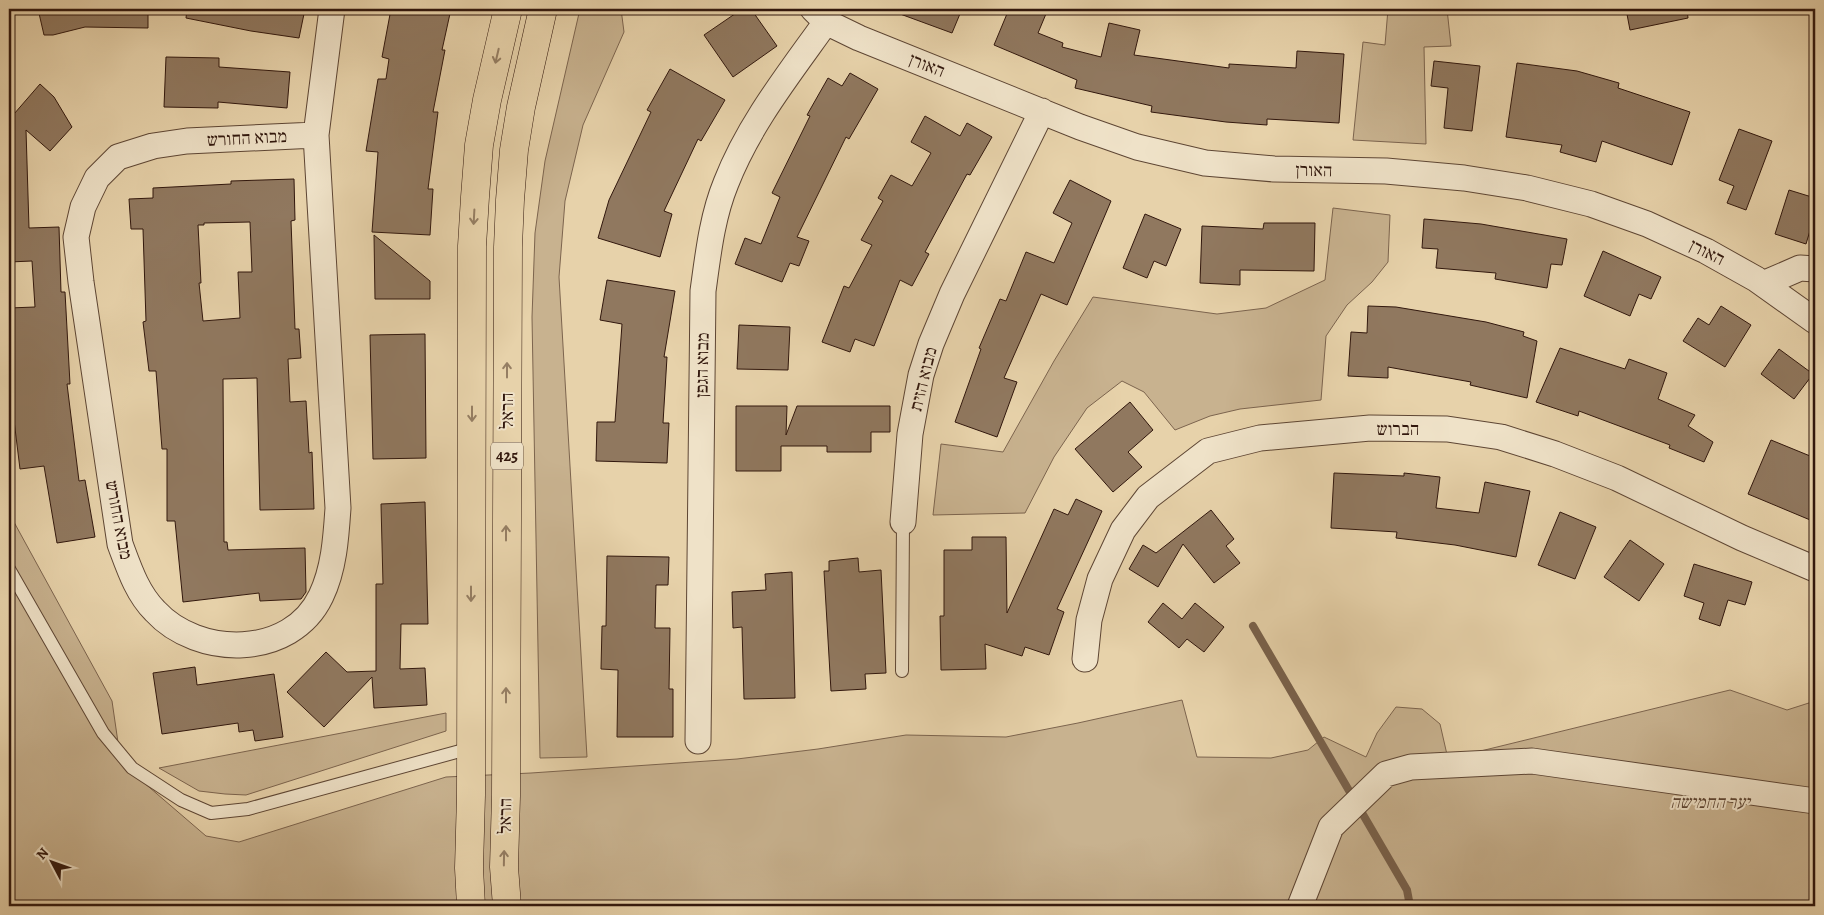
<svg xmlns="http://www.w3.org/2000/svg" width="1824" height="915" font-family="Alegreya,'Frank Ruhl Libre',serif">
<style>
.green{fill:#c8b28f;stroke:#7c644e}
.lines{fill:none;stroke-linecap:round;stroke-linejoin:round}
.stream{stroke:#79614b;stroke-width:8}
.building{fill:#90785f;stroke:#31170d;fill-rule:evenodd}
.lane-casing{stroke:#5e4634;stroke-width:14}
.street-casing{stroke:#5e4634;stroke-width:27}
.primary-casing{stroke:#31170d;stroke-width:29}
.lane{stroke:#efe2c8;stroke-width:12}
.street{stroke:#efe2c8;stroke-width:25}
.primary{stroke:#e7d2aa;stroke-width:28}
.oneway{stroke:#957e63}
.labels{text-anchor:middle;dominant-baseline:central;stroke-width:4;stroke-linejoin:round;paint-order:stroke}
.shield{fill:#efe2c8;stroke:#6a5445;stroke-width:1}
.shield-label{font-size:16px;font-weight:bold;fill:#31170d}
.street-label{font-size:18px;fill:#31170d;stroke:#efe2c8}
.park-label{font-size:18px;font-style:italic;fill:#5e4634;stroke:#efe2c8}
</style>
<rect width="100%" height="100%" fill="#e7d2aa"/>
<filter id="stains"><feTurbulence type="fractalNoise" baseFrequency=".004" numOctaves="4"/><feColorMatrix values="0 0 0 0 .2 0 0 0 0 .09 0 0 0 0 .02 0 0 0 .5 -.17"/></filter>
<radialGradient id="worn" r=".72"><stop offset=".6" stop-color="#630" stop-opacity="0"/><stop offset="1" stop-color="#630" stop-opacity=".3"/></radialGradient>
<path class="green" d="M580 9H621L624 32 583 125 565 201 559 277 587 757 540 758 532 317 535 233 545 161Z
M1388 9H1447L1451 46 1424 47 1426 144 1353 140 1363 42 1385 45Z
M1333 208 1390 215 1388 262 1372 282 1347 305 1326 336 1321 400 1240 409 1210 416 1175 430 1144 392 1122 381 1087 408 1054 457 1025 513 933 515 941 444 1003 452 1054 361 1093 297 1217 314 1266 308 1325 280Z
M9 513 112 701 121 763 206 836 239 842 446 777 531 773 737 759 818 749 906 735 1006 737 1078 723 1182 700 1197 757 1271 758 1308 750 1324 737 1366 757 1377 733 1396 707 1422 709 1440 724 1448 759 1730 690 1787 710 1815 701V906H9Z
M446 713V731L246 795 225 794 199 791 159 768Z"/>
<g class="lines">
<path class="stream" d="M1253 626 1407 890 1410 906"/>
</g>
<path class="building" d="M38 9H148V28L85 27 53 35H44Z
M187 9H305L299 38 251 31 186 18Z
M391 9H451L442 50H445L433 112H438L428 189H433L430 235 372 232 378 152 366 151 378 79H386L389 59 382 57Z
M742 9H751L777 46 733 77 704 35Z
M892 9H962L952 33 892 11Z
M1009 9H1048L1038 33 1063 43 1062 47 1101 57 1109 23 1140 30 1134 55 1229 68V64L1296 68 1297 51 1344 54 1339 123 1267 119V125L1226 122 1151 112 1152 106 1075 88 1077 80 994 45Z
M1626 9H1687L1688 18 1630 30Z
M166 57 219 58V67L290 72 287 108 218 102V108L164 107Z
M1434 61 1480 66 1472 131 1444 128 1448 88 1431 86Z
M1517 63 1577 71 1619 83 1618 88 1690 112 1672 165 1602 141 1596 162 1560 152 1562 145 1506 137Z
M670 69 725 100 701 141 698 139 664 211 672 214 660 257 598 238 609 200 651 112 647 110Z
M850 73 878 89 849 139 846 137 797 237 809 241 799 266 790 263 782 282 735 264 745 238 761 244 780 197 772 193 810 116 807 115 828 78 842 86Z
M40 84 54 97 72 127 50 151 26 130 29 228 59 227 61 292H65L70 384H67L79 481 85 480 95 537 57 543 44 466 20 469 12 404H9V308L35 307 32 261 9 262V114H14Z
M925 116 960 136 967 123 992 137 970 175 967 174 925 252 929 254 912 286 900 280 874 346 855 339 850 352 822 342 844 286 849 288 872 245 861 240 883 201 878 198 891 175 912 186 931 153 911 142Z
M1739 129 1772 141 1746 210 1727 203 1734 186 1719 180Z
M294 179 295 220 291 221 295 329H299L301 358 288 359 290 402 306 401 309 453 312 452 314 509 260 510 257 378 223 379 224 542H227L228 550 305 548 306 592 301 599 260 601 259 593 183 602 175 521H167V449H162L156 371H149L143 322 146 321 143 229H131L129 199 153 198V188L231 184V181ZM250 222 252 272H238L240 318 203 321 199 283H201L198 225H204V223Z
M1070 180 1111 201 1067 305 1041 294 1004 378 1017 382 997 437 955 422 981 349 979 348 1000 299 1006 301 1026 252 1054 263 1072 223 1053 213Z
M1789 190 1815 198V214L1806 244 1775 234Z
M1145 214 1181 229 1166 266 1154 261 1147 278 1123 268Z
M1424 219 1481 224 1567 239 1562 265 1551 264 1547 288 1495 279 1496 273 1436 268 1438 249 1422 248Z
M1264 223H1315L1314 271 1240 270V285L1200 283 1202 226 1263 229Z
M374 235 430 281V299H375Z
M1603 251 1661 277 1651 299 1639 294 1630 316 1584 296Z
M607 280 675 291 664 357H667L663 423H669L667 463 596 461 597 422H615L622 324 600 320Z
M1368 306 1396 307 1486 322 1524 332 1523 336 1537 341 1527 398 1470 385 1471 382 1388 367V378L1348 376 1351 332 1367 333Z
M1721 306 1751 325 1725 367 1683 341 1698 318 1709 325Z
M739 325 790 327 788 370 737 369Z
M425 334 426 458 373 459 370 335Z
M1560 348 1625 369 1629 359 1667 373 1658 399 1695 415 1688 426 1713 442 1704 462 1669 448 1670 445 1579 411 1578 416 1536 402Z
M1779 349 1813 374 1794 399 1761 374Z
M1130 402 1153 430 1128 452 1142 467 1113 492 1075 449Z
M736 406H787L786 435 797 406H890V432H871V452H827V446H781V471H736Z
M1771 440 1815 458V522L1748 494Z
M1334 473 1404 476V473L1440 477 1436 508 1479 513 1485 482 1530 491 1516 557 1455 545 1396 538 1397 532 1331 528Z
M1076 499 1102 511 1057 609 1064 612 1049 655 1025 647 1022 656 985 644 986 669 941 670 940 616H944V550H972V537H1006L1007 613 1054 509 1068 515Z
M425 502 428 624H401L400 669 425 668 427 705 374 708 372 677 324 727 287 692 326 652 347 672 376 671V584H383L381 504Z
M1211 510 1234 539 1226 546 1240 563 1214 583 1183 544 1158 587 1129 569 1143 545 1156 553Z
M1560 512 1596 527 1575 579 1538 565Z
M1630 540 1664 564 1639 601 1604 577Z
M607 556 669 557 668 585H656L655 628H670L669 689H673V737H617L618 670 601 669 602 626H606Z
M858 558 859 572 881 570 886 673 865 674 866 689 831 691 824 571H829V561Z
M1694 564 1752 582 1745 605 1728 600 1720 626 1699 619 1704 603 1684 596Z
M792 572 795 698 744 699 742 627 733 628 732 592 766 590 765 574Z
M1163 603 1182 619 1195 603 1224 627 1204 652 1187 639 1179 648 1148 622Z
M195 667 197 685 274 674 283 737 255 741 253 730 239 732 238 723 162 734 153 673Z"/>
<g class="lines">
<g class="lane-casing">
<path id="lane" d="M9 569 103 733 132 768 181 800 211 813 248 809 471 748
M902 671 903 522"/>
</g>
<g class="street-casing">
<path id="street" d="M813 9 826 22 859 38 1080 127 1137 147 1205 163 1274 169 1386 171 1464 178 1527 188 1591 204 1647 224 1706 251 1756 279 1815 321
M316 135 187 141 153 146 118 157 97 178 83 207 76 237 81 282 120 544C129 568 137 593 155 611 198 658 291 659 321 596 334 569 336 538 338 508L316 135 332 9
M1763 284 1800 268 1815 269
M903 522 910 434 921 375 931 344 952 294 1042 111
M1085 659 1089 620 1100 579 1123 530 1148 497 1208 451 1260 438 1370 428 1447 429 1501 437 1555 454 1617 478 1742 538 1815 569
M698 741 703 291C708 255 712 217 726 183 749 124 789 74 826 22
M1300 906 1331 827 1386 774 1411 767 1532 761 1815 801"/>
</g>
<g class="primary-casing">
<path id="primary" d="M471 906 469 868 471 795 472 246 475 197 479 145 487 100 508 9
M507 906 504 867 506 796 508 247 510 200 514 150 521 107 543 9"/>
</g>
<use href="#lane" class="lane"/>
<use href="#street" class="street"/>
<use href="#primary" class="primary"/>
</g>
<defs><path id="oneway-shaft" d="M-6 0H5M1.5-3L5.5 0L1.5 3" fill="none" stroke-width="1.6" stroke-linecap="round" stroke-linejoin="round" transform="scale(1.25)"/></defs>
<g class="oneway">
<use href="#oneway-shaft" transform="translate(497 56) rotate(103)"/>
<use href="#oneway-shaft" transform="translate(474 217) rotate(93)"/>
<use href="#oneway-shaft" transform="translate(507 370) rotate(-90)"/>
<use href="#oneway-shaft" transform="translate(472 414) rotate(90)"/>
<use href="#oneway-shaft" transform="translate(506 533) rotate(-90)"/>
<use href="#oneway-shaft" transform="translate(471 594) rotate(90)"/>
<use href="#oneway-shaft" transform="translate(506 695) rotate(-90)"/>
<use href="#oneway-shaft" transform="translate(504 858) rotate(-89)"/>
</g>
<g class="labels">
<rect class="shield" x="491" y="442.5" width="32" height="27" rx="4"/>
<g class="shield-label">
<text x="507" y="456">425</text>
</g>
<g class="street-label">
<text transform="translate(927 65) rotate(22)">האורן</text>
<text transform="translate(247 138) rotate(-3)">מבוא החורש</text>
<text transform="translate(1314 170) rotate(1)">האורן</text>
<text transform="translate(1707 252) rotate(27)">האורן</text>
<text transform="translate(702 365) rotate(-89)">מבוא הגפן</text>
<text transform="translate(923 379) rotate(-76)">מבוא הזית</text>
<text transform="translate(507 411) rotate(-90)">הראל</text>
<text x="1398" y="429">הברוש</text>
<text transform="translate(119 520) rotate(79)">מבוא החורש</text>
<text transform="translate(505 816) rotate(-89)">הראל</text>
</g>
<g class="park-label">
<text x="1710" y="802">יער החמישה</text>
</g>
</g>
<rect width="1824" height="915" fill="none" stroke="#e7d2aa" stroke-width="30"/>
<rect x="10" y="10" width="1804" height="895" fill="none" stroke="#31170d" stroke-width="2.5"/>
<rect x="15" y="15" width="1794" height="885" fill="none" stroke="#31170d"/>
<g transform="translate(52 862) rotate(311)" stroke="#efe2c8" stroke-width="4" paint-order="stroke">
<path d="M0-4L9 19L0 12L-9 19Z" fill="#31170d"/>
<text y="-8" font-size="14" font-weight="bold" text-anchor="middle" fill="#31170d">N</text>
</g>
<rect width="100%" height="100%" filter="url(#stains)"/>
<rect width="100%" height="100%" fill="url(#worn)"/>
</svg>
